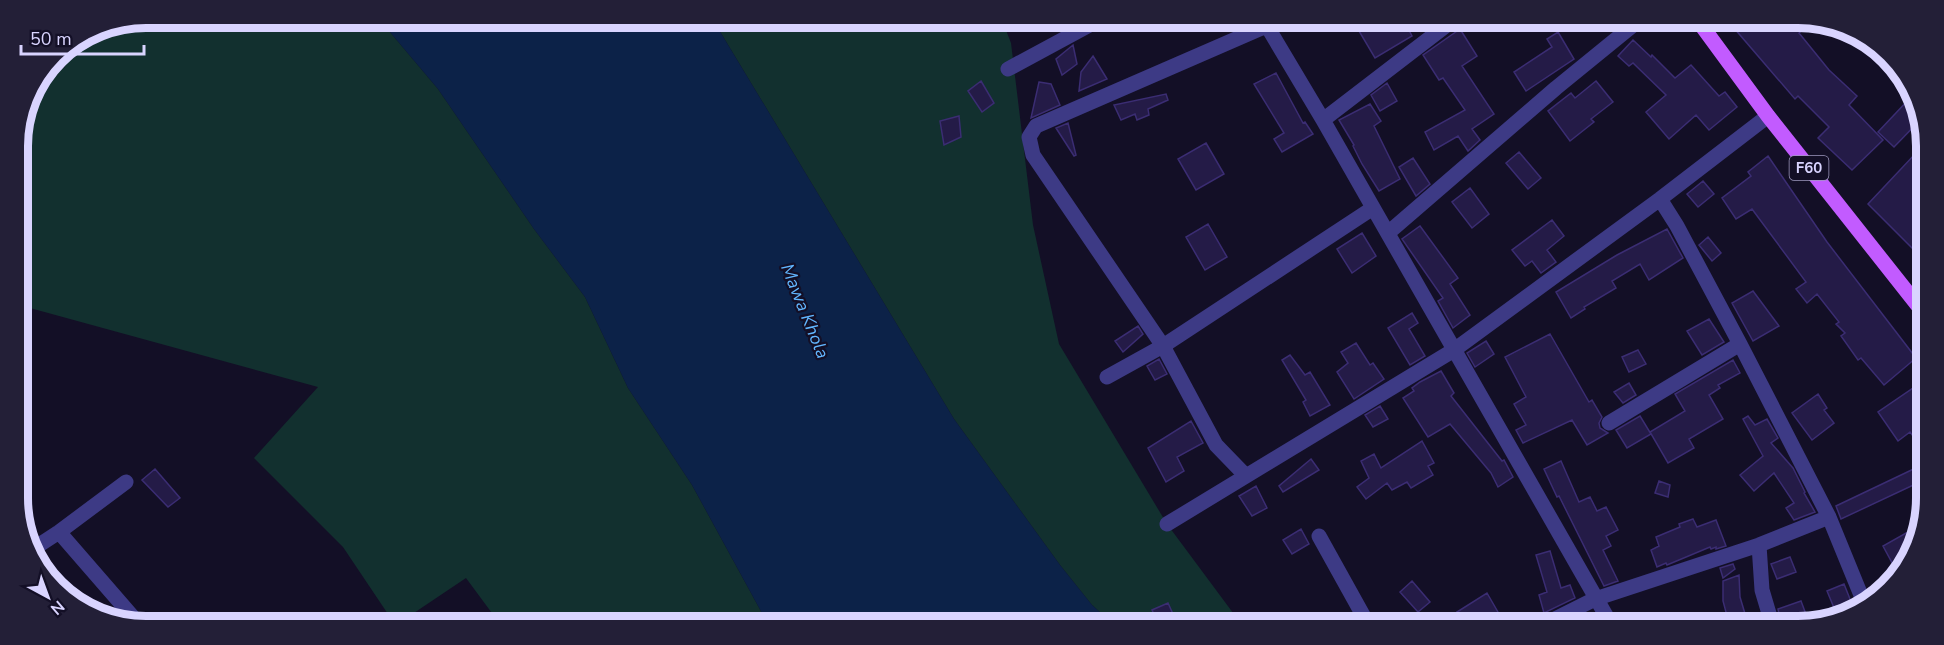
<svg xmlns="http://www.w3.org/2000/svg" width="1944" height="645" font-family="'Nunito Sans',sans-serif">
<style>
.green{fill:#12302f}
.water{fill:#0c2248}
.building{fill:#241b47;stroke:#3b2d73;stroke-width:1.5}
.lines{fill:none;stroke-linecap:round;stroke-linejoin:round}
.street{stroke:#3d3a85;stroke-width:15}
.primary{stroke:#c25bff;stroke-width:15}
.labels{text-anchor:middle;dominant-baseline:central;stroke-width:4.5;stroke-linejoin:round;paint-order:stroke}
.shield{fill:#130f26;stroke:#9e99be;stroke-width:1.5}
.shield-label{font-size:15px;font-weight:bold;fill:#d9d4ff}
.water-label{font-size:18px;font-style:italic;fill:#62b6ff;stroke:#130f26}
.rim{fill:none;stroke:#d9d4ff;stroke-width:8}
</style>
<rect width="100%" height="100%" fill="#130f26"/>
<path class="green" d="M146 18 379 19 438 89 534 229 585 297 628 388 692 485 768 624H500L466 578 399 623H394L343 547 254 458 318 387 19 305 18 138 28 97 37 83 65 67 56 55 97 28Z
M713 20H1002L1011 43 1033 225 1059 344 1167 524 1242 625H1114L1092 605 1060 565 954 419Z"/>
<path class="water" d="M379 19 713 20 954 419 1060 565 1092 605 1114 625 768 624 692 485 628 388 585 297 534 229 438 89Z"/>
<path class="building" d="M1375 21H1404L1412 36 1375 58 1359 31Z
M1742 22H1811L1799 33 1829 70 1857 96 1849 105 1883 140 1852 170 1818 138 1829 127 1798 96 1795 99 1734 28Z
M1460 29 1477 56 1462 66 1494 114 1472 129 1480 140 1468 151 1458 136 1434 150 1425 132 1465 110 1443 78 1439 80 1423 55Z
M1558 32 1574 59 1526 91 1514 72 1552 47 1547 39Z
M1633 40 1651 57 1652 55 1675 78 1691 65 1719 96 1725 92 1737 107 1709 130 1696 115 1669 139 1646 112 1666 95 1633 63 1629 66 1618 56Z
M1073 45 1077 64 1062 75 1056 59Z
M1093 56 1107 79 1079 91 1081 72Z
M1276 73 1303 123 1305 122 1313 134 1282 152 1274 139 1284 133 1254 84Z
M981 81 994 103 982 112 968 91Z
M1596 81 1613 102 1591 119 1594 122 1570 141 1548 111 1571 93 1575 98Z
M1039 82 1051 84 1060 105 1031 118Z
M1387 83 1397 101 1380 111 1371 95Z
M1166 94 1168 100 1148 109 1149 115 1137 120 1135 114 1121 120 1114 105Z
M1911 97 1922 118 1894 147 1878 132Z
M1370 104 1381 121 1374 126 1400 179 1379 191 1362 164 1353 146 1354 145 1339 120Z
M959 116 961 137 944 145 940 121Z
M1068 123 1076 155 1074 156 1056 128Z
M1206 143 1224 174 1196 190 1178 159Z
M1519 152 1541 178 1528 189 1506 163Z
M1915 154 1923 163V259L1868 204Z
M1768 156 1827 242 1916 358 1884 385 1861 358 1858 360 1841 336 1845 333 1836 324 1839 322 1817 294 1807 303 1796 289 1806 282 1752 209 1736 219 1722 198 1751 176 1748 172Z
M1413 158 1430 184 1416 196 1399 167Z
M1703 181 1714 194 1698 207 1687 194Z
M1470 188 1489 214 1472 228 1452 202Z
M1552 220 1564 236 1547 250 1556 262 1541 273 1532 261 1525 266 1512 250Z
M1208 224 1227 257 1205 270 1186 237Z
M1420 226 1458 278 1450 284 1470 315 1453 328 1438 301 1443 298 1402 239Z
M1667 229 1683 258 1649 280 1640 264 1612 281 1616 288 1584 307 1585 309 1571 318 1556 292 1617 255Z
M1362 233 1376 256 1352 273 1337 249Z
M1708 237 1721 253 1712 261 1699 245Z
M1753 291 1779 326 1753 341 1732 303Z
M1412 313 1418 323 1409 329 1425 356 1410 365 1388 328Z
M1709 319 1724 342 1702 355 1687 331Z
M1138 326 1143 334 1123 352 1115 341Z
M1550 334 1589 402 1592 400 1602 417 1599 423 1600 428 1608 433 1587 445 1572 420 1523 443 1516 430 1526 425 1514 404 1526 397 1505 357Z
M1486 341 1494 354 1475 367 1467 353Z
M1356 343 1370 365 1373 363 1384 379 1354 399 1337 372 1348 363 1341 352Z
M1638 350 1646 364 1629 372 1622 357Z
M1290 355 1305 375 1310 372 1330 405 1310 416 1303 402 1306 400 1282 360Z
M1159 359 1167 374 1155 380 1147 366Z
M1733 360 1740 373 1718 385 1720 388 1709 395 1723 419 1689 439 1694 448 1668 463 1650 432 1685 411 1675 394Z
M1441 371 1454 393 1451 396 1502 461 1504 460 1513 477 1498 487 1491 473 1450 424 1428 437 1403 398 1414 391 1412 388 1420 382Z
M1922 382V448L1910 432 1898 441 1878 412Z
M1629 383 1636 395 1623 403 1614 392Z
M1818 394 1827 408 1824 410 1834 423 1812 440 1792 413Z
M1380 406 1388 419 1373 427 1365 415Z
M1640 416 1651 434 1627 448 1616 430Z
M1748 416 1755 425 1767 419 1778 438 1771 443 1793 468 1805 492 1804 493 1815 512 1794 520 1786 508 1794 503 1774 473 1754 491 1740 475 1763 456 1743 419Z
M1191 421 1203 443 1177 457 1184 471 1166 482 1148 448Z
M1422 441 1434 463 1428 466 1433 475 1411 488 1407 482 1392 490 1387 483 1366 499 1357 487 1369 478 1361 461 1374 454 1381 468Z
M1311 459 1319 470 1283 492 1279 486Z
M1561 461 1579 502 1590 497 1597 511 1606 507 1618 530 1606 536 1611 546 1603 550 1618 581 1604 586 1559 496 1557 497 1544 469Z
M1922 465V481L1841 519 1836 506Z
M155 469 180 498 168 507 142 480Z
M1659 481 1670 485 1668 497 1655 493Z
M1256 486 1267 508 1252 516 1239 496Z
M1693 519 1697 527 1716 520 1726 546 1716 549V547L1711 549 1710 547 1667 565 1666 563 1657 567 1651 550 1659 546 1656 537 1680 527 1679 524Z
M1922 524V532L1896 570 1883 546Z
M1301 529 1309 544 1292 554 1283 540Z
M1550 551 1561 588 1570 585 1575 598 1544 613 1539 595 1547 592 1536 555Z
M1790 557 1796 572 1777 579 1771 564Z
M1733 564 1735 569 1723 578 1720 568Z
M1739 575 1740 597 1749 627H1730L1723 601V581Z
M1412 581 1430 602 1418 612 1400 592Z
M1844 584 1854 609 1837 615 1827 591Z
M1487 593 1506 626H1469L1457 612Z
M1801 601 1810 625 1782 627 1778 609Z
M1168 603 1178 625H1159L1152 610Z"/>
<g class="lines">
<path class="street" d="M1264 21 1323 120 1612 626
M1008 69 1097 21
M1323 120 1452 21
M1660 199 1677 226 1740 344 1829 517 1865 605
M1388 233 1556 88 1637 22
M1107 377 1163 346 1033 155 1029 137 1036 126 1266 26
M1609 423 1740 344
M1246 476 1216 445 1163 346 1373 208
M1167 524 1454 350 1660 199 1768 116
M59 532 138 623
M1319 536 1369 626
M1759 545 1762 590 1773 627
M33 549 59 532 126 482
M1541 626 1595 599 1759 545 1829 517"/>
<path class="primary" d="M1699 22 1768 116 1923 312"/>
</g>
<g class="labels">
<rect class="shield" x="1789.5" y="156" width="39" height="24" rx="4.5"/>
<g class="shield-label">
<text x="1809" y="168">F60</text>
</g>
<g class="water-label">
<text transform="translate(805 311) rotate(68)">Mawa Khola</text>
</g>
</g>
<path d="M0 0H1944V645H0ZM146 28H1798A118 118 0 0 1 1916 146V498A118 118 0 0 1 1798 616H146A118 118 0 0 1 28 498V146A118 118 0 0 1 146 28Z" fill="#231f37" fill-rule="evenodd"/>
<path class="rim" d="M146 28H1798A118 118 0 0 1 1916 146V498A118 118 0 0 1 1798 616H146A118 118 0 0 1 28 498V146A118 118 0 0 1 146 28Z"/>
<g transform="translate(48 597) rotate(139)" stroke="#130f26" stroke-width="4.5" paint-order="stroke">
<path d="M0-4.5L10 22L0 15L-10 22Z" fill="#d9d4ff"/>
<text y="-9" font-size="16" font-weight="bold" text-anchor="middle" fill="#d9d4ff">N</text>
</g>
<path d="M21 45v9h123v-9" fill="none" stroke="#d9d4ff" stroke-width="3"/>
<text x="30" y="45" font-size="18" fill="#d9d4ff" stroke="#130f26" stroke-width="4.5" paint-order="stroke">50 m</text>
</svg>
